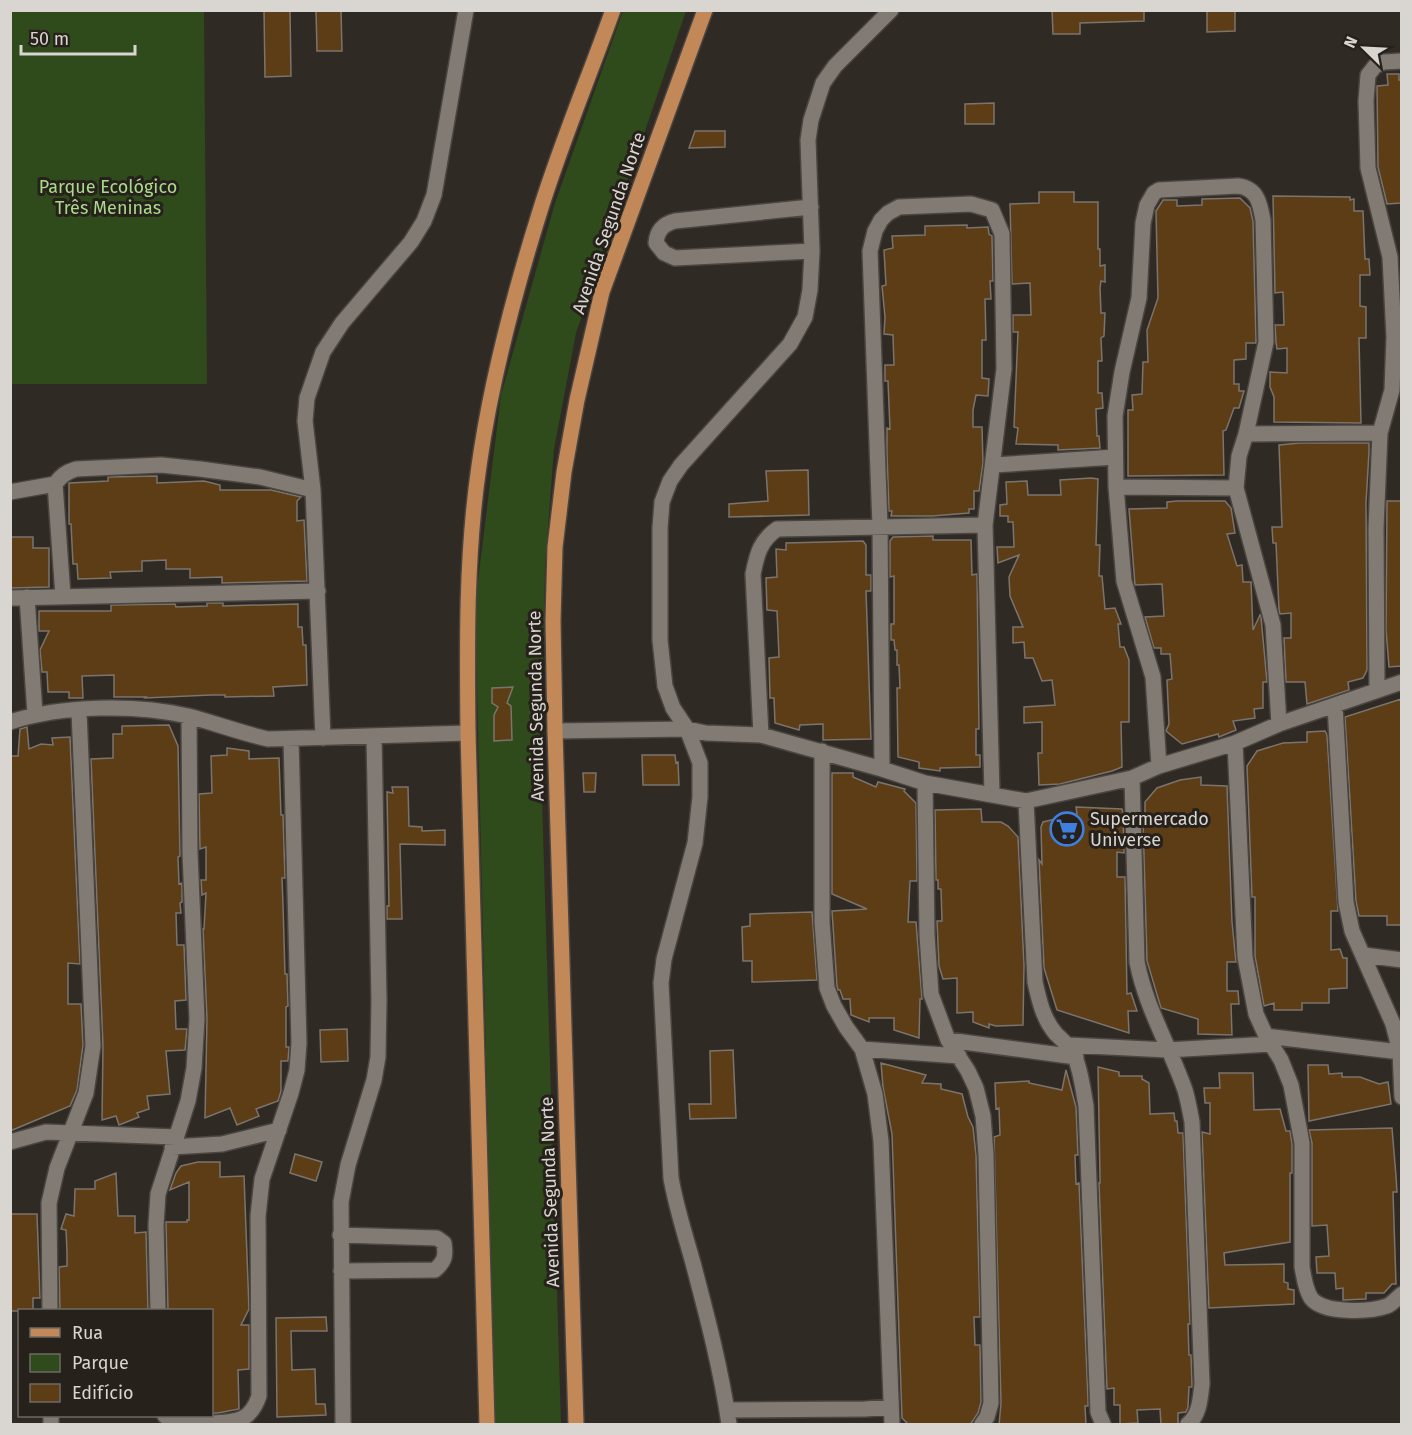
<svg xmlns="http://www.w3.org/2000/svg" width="1412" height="1435" font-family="'Fira Sans',sans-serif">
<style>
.green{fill:#2f4a1b}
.building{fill:#5d3d15;stroke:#7b746d;stroke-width:1.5}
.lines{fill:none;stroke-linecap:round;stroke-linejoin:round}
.minor-casing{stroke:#4a4541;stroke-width:18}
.major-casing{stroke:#4a4541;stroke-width:18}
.minor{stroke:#827b74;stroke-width:15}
.major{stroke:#c28857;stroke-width:15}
.labels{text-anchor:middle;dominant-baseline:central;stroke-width:6;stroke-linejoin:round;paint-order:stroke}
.park-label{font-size:18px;fill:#a9da8a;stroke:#26211b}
.street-label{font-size:18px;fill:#d9d5d1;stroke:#26211b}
.poi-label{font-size:18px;fill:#d9d5d1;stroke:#26211b;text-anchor:start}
</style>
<rect width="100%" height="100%" fill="#302a24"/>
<path class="green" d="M10 11H204L207 384H11Z
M623 11H686L576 333 554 449 545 567 541 766 561 1424H495L475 605 501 395 555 203Z"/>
<path class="building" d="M264 10H290L291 76 265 77Z
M316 10H341L342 51H317Z
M1052 10H1144V21L1080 23V34H1053Z
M1207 10H1235V31L1207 32Z
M1387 74H1399V80H1401V203L1387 204 1378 167 1377 86 1388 85Z
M994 103V124H965V104Z
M695 131H725V147L689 148Z
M1039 192H1074V202H1098V249H1100V266L1105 265V282L1101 281 1100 288 1101 313H1105L1104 336 1101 338 1102 361H1098V393H1102L1103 408 1096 409 1097 436H1099L1100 448 1058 450V445L1016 444 1018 428 1014 427 1018 332H1013V315H1031L1030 283 1012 284 1010 204 1039 203Z
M1273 196 1350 197V200L1354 199V211H1363L1365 259H1369L1370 275H1360V306L1366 307V338H1359L1361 423 1274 422V397L1270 387V372L1287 373V348L1277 349 1276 342 1275 325H1284L1283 292 1275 293Z
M1240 198 1250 208 1253 221 1256 341V343H1246V359L1234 360V384H1239V391H1244L1239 408H1234L1226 430 1223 431 1224 475 1128 476V410H1133L1132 395 1142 394 1143 362H1148L1147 330 1158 298 1156 211 1163 200H1177V206L1202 205V199Z
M967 225V228L988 227 989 234 992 236 993 281H990L991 299H985L986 340H982V378L989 379 988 396 976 395 973 410V427H982L983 463 979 491H974V509H969V513L932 516H891L892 511H889L887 454V428L890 429 888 381H885V365H894L893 335 884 334 885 317 882 286 886 285 884 250 893 248 892 236 925 235V226Z
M1300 443H1369V452L1366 503 1367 670 1363 678 1348 682 1349 690 1307 704 1305 682H1286L1284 638H1291V613L1280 614 1279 610 1276 543H1273L1272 527H1282L1279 445Z
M808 470 809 515 729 517V504L768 501 766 471Z
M157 476V483L204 481 220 485V490H271L301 497 297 501V521L304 520 307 581 222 583V577L190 578V569H166V560L142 561V571L110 572 111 578 78 579 77 564H73L71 524H69V483L108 481V477Z
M1091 478 1098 479 1096 545H1100L1099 576H1102L1105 609 1115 608 1121 624H1118L1120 647H1124L1129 660V722H1121L1122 767 1112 771 1060 784 1039 785 1038 753H1042V722L1024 723V707L1055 705 1052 680 1042 681 1033 658H1025L1024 642 1013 643V627H1023L1010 596 1009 577 1019 555 998 563 997 547H1014L1013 522H1008V516H1000V505L1007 504 1006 482 1027 481 1028 495H1061L1060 480Z
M1177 501H1225L1231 508 1235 533 1227 534 1237 566 1242 565 1243 582H1251L1253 630 1260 615 1261 617 1267 682H1263V708L1254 709 1255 718 1233 721 1236 730 1219 737 1218 734 1182 744 1166 731 1169 724 1167 680 1172 679 1170 654H1161V648H1154L1145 617 1164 616 1162 584 1135 585 1129 509 1167 508V502Z
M1387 501H1401V666L1389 667 1386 630Z
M933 536V540H971L972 575 977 574 979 729H976V755H980V767L940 768V771L919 768V762L898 757 897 688H900L899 665H897V650H895L894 640H891V624H894V576L890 577V541L893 537Z
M10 537H33V548H49V587L11 588Z
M863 541 866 545V575H871V591H866L871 739 823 740V724L800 725 799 730 775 723 774 698H770L769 658 779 657 778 633 777 611 767 610 766 578 777 577 776 549 786 550V543Z
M207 603H223V606L298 604V627H302L303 645H306L307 685 273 687 274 696 225 697V695H211L145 698 146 697H114V675L82 676 83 698H69V692H48L47 672H42L40 650 49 631H39V611H111V605L175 604 176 607 207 606Z
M513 687 507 703 511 706 512 740 494 741V715L498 707 492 703V688Z
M1401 699V925H1387V916H1359L1356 901 1345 717Z
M169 725 178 746 180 856 178 857 179 884 182 883V902L180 903 181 913H176L177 945H184L186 1000 175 1001 176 1029H187L185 1050 166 1051 170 1094 147 1096 149 1109 137 1113 139 1117 119 1125 116 1116 102 1120 103 1046 91 759 113 758V734H122V726Z
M27 727 29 749 41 744 53 745 52 738 70 737 80 964 68 963V1004H81L83 1045 77 1090 70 1106 10 1131V756H18L20 729Z
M1325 731 1327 735 1338 911H1331V950L1340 949 1343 958H1347V988L1329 989V1003H1302V1010H1274V1003L1264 1006 1255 956V897H1252L1247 766 1257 751 1283 743 1307 742V732Z
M227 748 249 751V759L279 758 281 815H283L285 878H282L283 905 285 974H287L288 1006 286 1007V1047H289L288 1061H281V1091L278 1101 256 1109 259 1116 237 1125 230 1108 205 1118 207 1019 203 929H204L206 893 202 895 201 880H206V847L200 849 199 794 212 793 211 756 227 755Z
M642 755H675L676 763 678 762 679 785H643Z
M583 773H596L595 792H584Z
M832 773H853V777L876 787 878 782 905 789 904 791 916 803 917 881H910L908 922H916L922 999H920L919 1038 894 1030V1018H869V1022L851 1015 850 999H843L840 990H838L837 986 832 911 867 909 832 894Z
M1201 777V785L1227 786 1232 922 1236 962H1227V991H1238L1239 1004H1231L1232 1035 1198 1034V1019L1161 1008 1147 961 1143 821 1145 822V802L1157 788 1180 780Z
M392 787H408L409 826 422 827V831L445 830V845L400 844 402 919H387V906H389L387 792 393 793Z
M1076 807 1122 809 1123 813 1124 853 1117 852V877H1125L1127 994 1131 993 1137 1011H1128L1129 1033 1057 1010 1044 968 1039 860 1042 864 1041 827 1043 822 1077 814Z
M981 809 982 822H1001L1008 826 1018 837 1024 965 1023 1025 996 1026 989 1024V1028L973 1022V1012L957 1013V978L943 979 939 966 937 921H942L941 889H938V880H936L935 810Z
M812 912 817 980 752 982V961H743L742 927 750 926V914Z
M347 1029 348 1061 321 1062 320 1030Z
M733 1050 736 1118 690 1119 689 1104H711L710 1051Z
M881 1063 926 1075 922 1083 941 1084V1089L962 1094 968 1117 973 1127 976 1155 980 1317H974L975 1345H980L981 1402 978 1413 970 1425H909L902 1418 892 1134 883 1087Z
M1308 1065H1328L1329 1074 1342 1073V1077H1360L1379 1084 1388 1082 1391 1104 1309 1121Z
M1098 1067 1119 1072V1076H1142V1079L1149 1083 1150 1114 1174 1113 1175 1121H1177L1178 1133H1183L1190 1324H1188L1189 1355H1191L1192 1384V1387H1189L1188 1407 1186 1412 1178 1413V1425H1161L1160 1409 1137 1410 1138 1423 1120 1424V1405H1114V1388L1107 1389 1099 1183H1100V1178Z
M1066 1070 1076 1107 1078 1155H1075L1076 1184 1079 1183 1088 1400V1406H1085L1086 1425H999L1001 1403 994 1137 1000 1135 999 1108 996 1109 995 1083 1029 1081V1083L1062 1090Z
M1219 1073H1253L1254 1110 1280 1109 1286 1131H1290L1292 1144V1173H1290V1242L1224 1253 1225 1265 1284 1264V1282L1288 1283V1289L1294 1290V1304L1209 1308 1202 1132 1210 1134V1103H1205L1204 1088H1220Z
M1392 1128 1396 1176 1397 1192H1393L1396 1284H1392L1384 1293H1366V1299L1343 1300V1288L1336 1289 1335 1273H1317L1316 1257 1329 1256 1327 1225 1312 1226V1143L1309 1130Z
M295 1154 322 1162 316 1181 290 1173Z
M198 1162H220V1177L244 1176 249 1309 241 1325H249V1369L238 1370 239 1409 218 1413H212V1311H168L166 1222H187V1220H189V1182L170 1190 176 1173 181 1166Z
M116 1173 118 1216H135V1233L146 1232 148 1311H60L59 1267 67 1266V1252L66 1230 61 1229 66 1214 74 1216 75 1189H95V1181Z
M10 1214H37L40 1298H33V1311H10Z
M326 1317 327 1331H291L292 1370 315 1369 316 1404H325L326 1415 277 1417 276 1318Z"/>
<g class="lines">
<g class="minor-casing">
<path id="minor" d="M811 207 675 221C663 224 657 231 656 243L664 253 675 258 812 251
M1246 434 1380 433
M994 465 1115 457
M1116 487 1236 488
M10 492 55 484
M63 596 55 484C61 476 66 472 76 469L161 465 200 469 260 477 313 490
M27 597 35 714
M10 598 318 591
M1377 690 1376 528 1380 433 1392 390 1394 337 1390 257 1368 168 1366 101 1368 75 1375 66 1384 62 1402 61
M1335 705 1346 902 1352 931 1393 1024 1400 1052 1402 1097
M10 722C62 705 136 704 188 716 215 723 241 733 268 739L468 733
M555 731 687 729 706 733 761 735 882 769 925 783 1026 801 1132 778 1159 766 1235 743 1279 724 1402 682
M761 735 753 574C757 554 760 541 777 529L985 525
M323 738 313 490 305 421 307 398 323 352 342 323 411 242 424 221 434 195 466 10
M1235 743 1245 957 1256 1014 1266 1036 1281 1060 1291 1085 1302 1143V1267C1304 1277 1305 1289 1311 1298 1323 1314 1370 1312 1387 1306 1392 1304 1397 1298 1402 1294
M822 751V922L827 988 834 1006 846 1027 862 1049 875 1094 881 1141 892 1424
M1159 766 1153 677 1124 581 1116 487 1115 416 1122 372 1139 298 1143 223 1147 205 1154 193 1159 190 1238 186C1257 188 1260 203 1263 220L1266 342 1246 434 1239 456 1236 488 1273 625 1279 724
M882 769 880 526 870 251 875 231 881 220 888 213 899 207 971 204 992 210 1002 234 1004 369 985 525 992 794
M1132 778 1137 962C1146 1008 1170 1047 1185 1090 1188 1100 1190 1111 1192 1122L1202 1384C1200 1399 1200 1414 1188 1424
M925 783 927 935 931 994 948 1040 968 1071 976 1088 983 1116 986 1155 991 1403 987 1417 982 1424
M1026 801 1035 982C1039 1000 1043 1019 1056 1034 1063 1041 1070 1046 1074 1055 1081 1070 1083 1090 1086 1106L1098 1412 1103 1424
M1364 955 1402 960
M1266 1036 1400 1052
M948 1040 1076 1057
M1069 1045 1167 1050 1271 1044
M862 1049 959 1056
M10 1142 46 1132 176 1137
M172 1147 222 1144 279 1130
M340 1235 437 1238 444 1243C446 1256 445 1261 435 1270L341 1271
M50 1310 49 1203 57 1168 86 1093 93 1046 79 711
M158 1310 156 1225 158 1194 188 1101 194 1068 197 1019 190 853 189 717
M727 1410 865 1409 891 1407
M51 1416V1424
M165 1416C167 1417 170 1420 173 1421 186 1425 231 1424 243 1418 252 1413 256 1405 259 1396L258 1216 262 1179 291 1093 297 1070 299 1043 291 739
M343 1424 341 1202 348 1165 374 1080 378 1057 379 1000 374 736
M729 1424C721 1369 707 1316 693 1263 685 1234 676 1207 671 1178L661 983 664 959 695 843 700 797V763L687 729 673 708 665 686 660 640V528L662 502 670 481 681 465 790 344 805 317 810 290 812 251 808 140 811 120 823 83 835 66 891 10"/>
</g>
<g class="major-casing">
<path id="major" d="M487 1424 468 733C467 644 466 555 479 466 491 380 514 294 540 211 561 143 589 77 613 10
M576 1424 555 731 553 621 555 547 564 472 577 400 602 292 705 10"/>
</g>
<use href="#minor" class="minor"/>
<use href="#major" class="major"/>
</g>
<defs>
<g id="supermarket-ring" transform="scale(1.725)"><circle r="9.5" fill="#26211b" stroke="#3f7fe0" stroke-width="1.5"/><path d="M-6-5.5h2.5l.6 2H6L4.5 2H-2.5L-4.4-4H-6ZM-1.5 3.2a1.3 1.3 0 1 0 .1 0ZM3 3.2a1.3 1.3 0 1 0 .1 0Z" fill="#3f7fe0"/></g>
</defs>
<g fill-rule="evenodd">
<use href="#supermarket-ring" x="1067" y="829"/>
</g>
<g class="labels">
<g class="park-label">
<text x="108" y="187">Parque Ecológico<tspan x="108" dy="21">Três Meninas</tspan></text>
</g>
<g class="street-label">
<text transform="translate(609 223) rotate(-71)">Avenida Segunda Norte</text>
<text transform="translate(536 706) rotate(-91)">Avenida Segunda Norte</text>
<text transform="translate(550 1192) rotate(-92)">Avenida Segunda Norte</text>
</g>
<g class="poi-label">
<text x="1090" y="819">Supermercado<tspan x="1090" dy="21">Universe</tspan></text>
</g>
</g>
<rect width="1412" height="1435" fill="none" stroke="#d9d5d1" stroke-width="24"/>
<rect x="18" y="1309" width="195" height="108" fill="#26211b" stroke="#6e6964" stroke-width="1.5"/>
<rect x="30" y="1328" width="30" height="9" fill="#c28857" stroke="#6e6964" stroke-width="1.5"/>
<text x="72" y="1339" font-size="18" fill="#d9d5d1">Rua</text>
<rect x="30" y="1354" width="30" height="18" fill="#2f4a1b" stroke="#6e6964" stroke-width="1.5"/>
<text x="72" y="1369" font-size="18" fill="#d9d5d1">Parque</text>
<rect x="30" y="1384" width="30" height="18" fill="#5d3d15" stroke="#6e6964" stroke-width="1.5"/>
<text x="72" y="1399" font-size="18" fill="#d9d5d1">Edifício</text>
<g transform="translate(1364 48) rotate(294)" stroke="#26211b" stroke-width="4.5" paint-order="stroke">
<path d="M0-4.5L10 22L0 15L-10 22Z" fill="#d9d5d1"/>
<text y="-9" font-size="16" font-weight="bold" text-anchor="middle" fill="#d9d5d1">N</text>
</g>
<path d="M21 45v9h114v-9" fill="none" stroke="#d9d5d1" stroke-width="3"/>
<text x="30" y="45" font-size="18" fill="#d9d5d1" stroke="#26211b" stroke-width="4.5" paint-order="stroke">50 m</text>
</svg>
